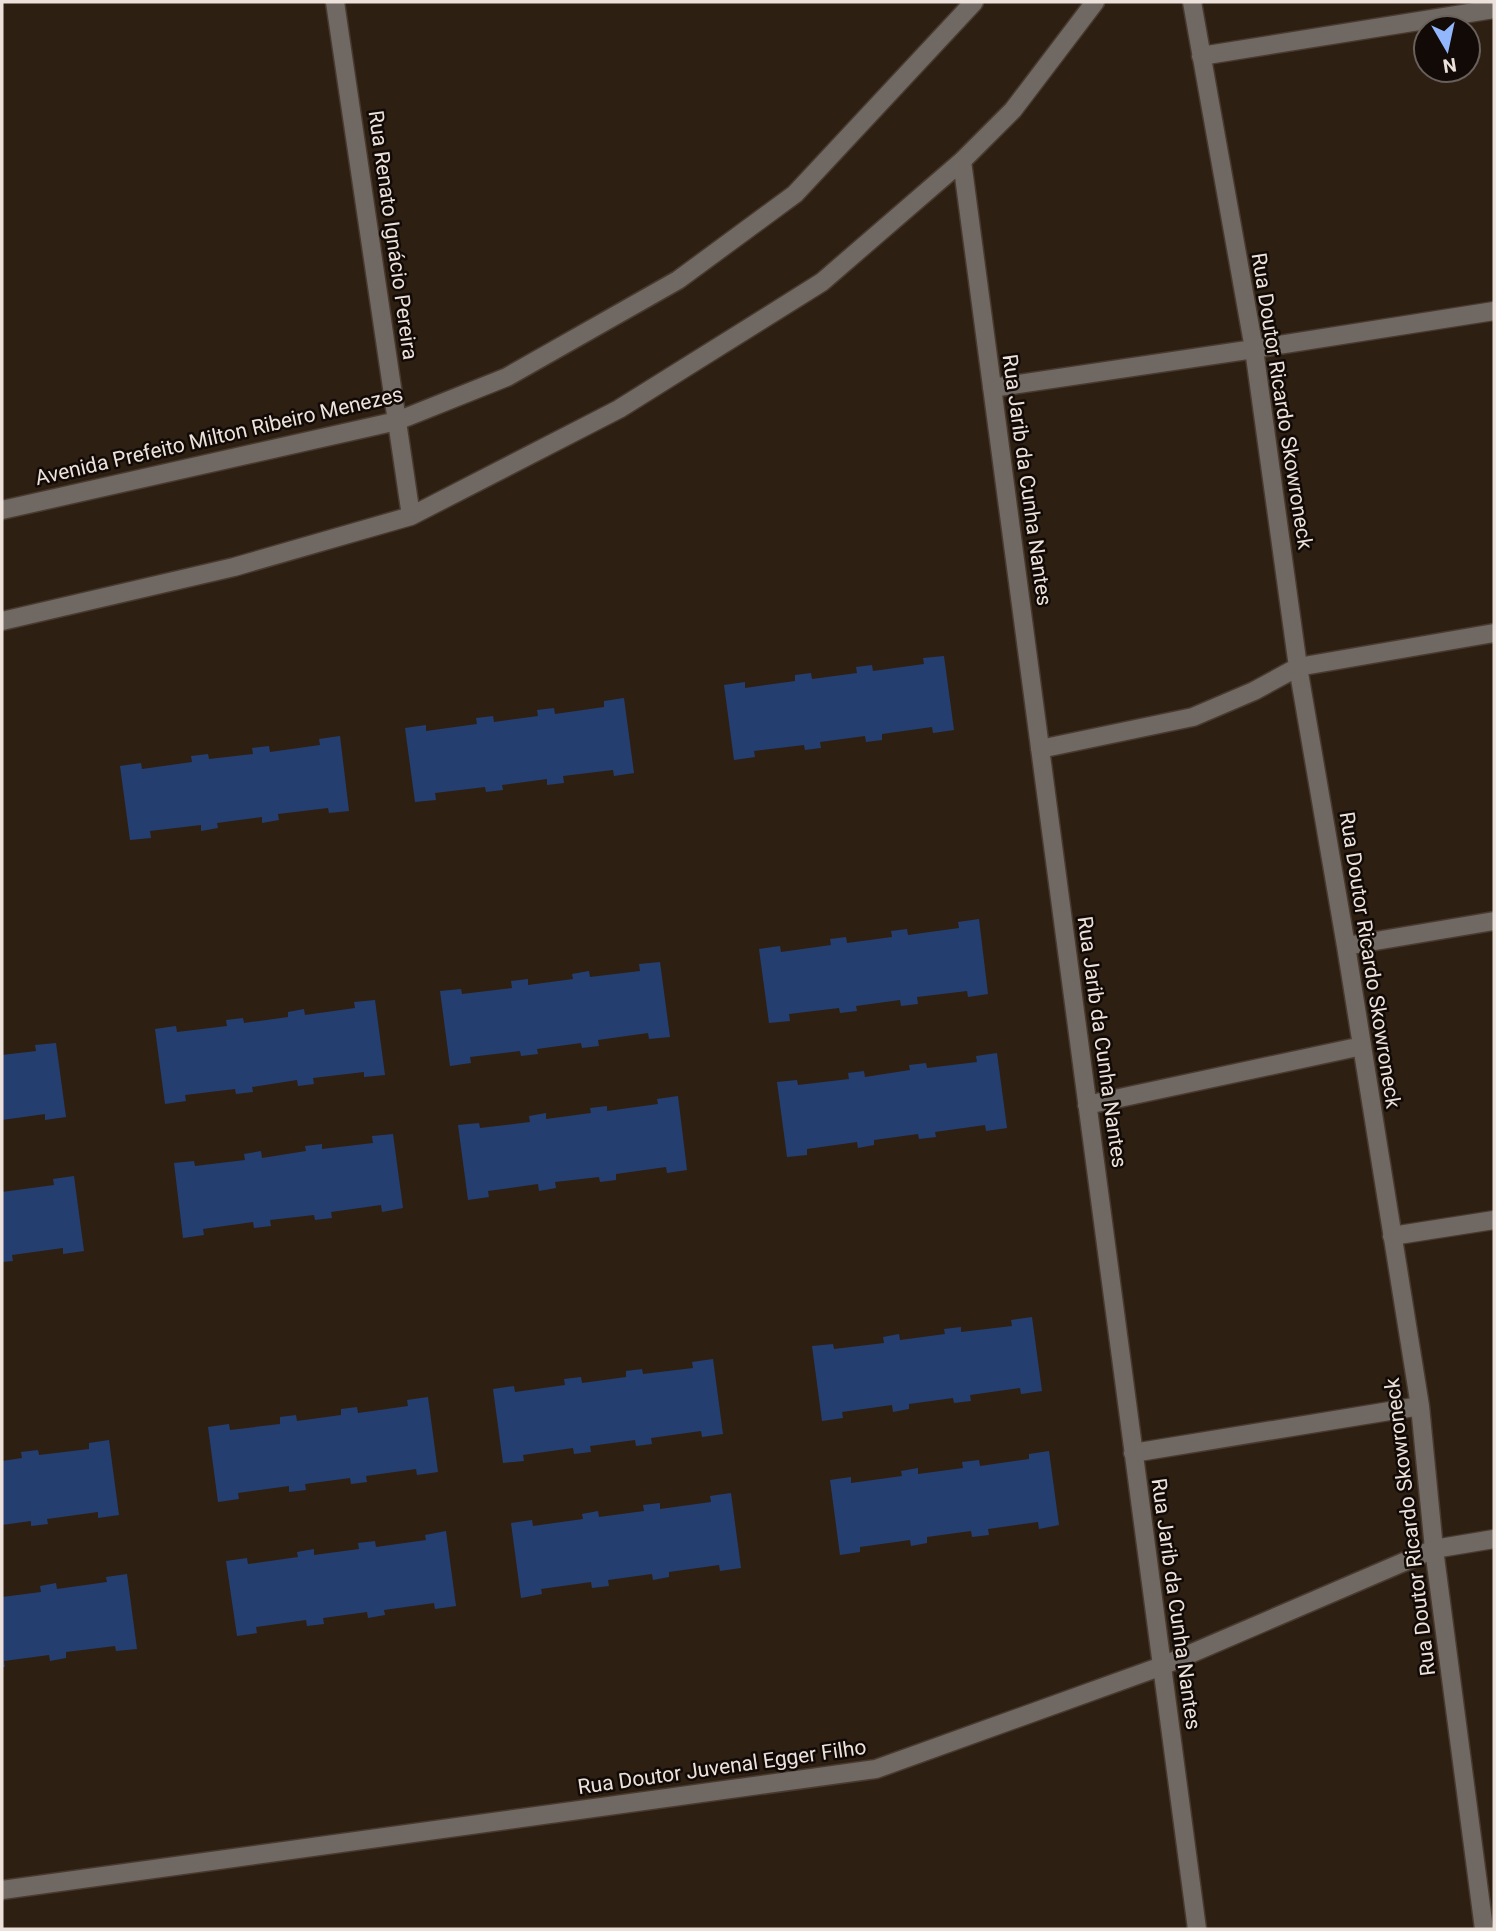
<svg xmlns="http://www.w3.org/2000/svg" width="1496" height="1931" font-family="Roboto,sans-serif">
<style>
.building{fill:#253e70}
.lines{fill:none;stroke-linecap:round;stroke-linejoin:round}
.minor-casing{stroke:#493a2f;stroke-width:21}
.minor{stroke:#706862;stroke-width:18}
.labels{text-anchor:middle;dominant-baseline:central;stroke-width:5;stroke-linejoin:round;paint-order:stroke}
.street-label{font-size:21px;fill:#ede2db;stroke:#110a06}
</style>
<rect width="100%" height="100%" fill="#2e1f13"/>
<path class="building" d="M944 656 954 730 933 733 932 727 882 734V740L866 742 865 736 820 742 821 748 805 750 804 745 754 751 755 757 734 760 724 685 745 682V688L795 681V675L811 673 812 679 857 673 856 667 872 665 873 671 924 664 923 658Z
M624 698 634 773 614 776 613 770 563 776 564 783 547 785V779L502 785 503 790 486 792 485 787 435 793 436 800 415 802 405 728 426 725V731L477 724 476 718 493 716 494 722 538 716 537 710 554 708 555 714 604 707V701Z
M340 736 349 811 329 813 328 808 278 814 279 820 262 823V817L217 823 218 828 201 831V825L150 831 151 838 130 840 120 766 141 763 142 769 192 762 191 756 208 754 209 759 253 754 252 748 269 746 270 752 320 745 319 739Z
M979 919 988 994 968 997 967 991 917 997 918 1004 901 1006 900 1000 856 1006 857 1011 840 1013 839 1008 789 1014 790 1021 769 1023 759 949 780 946 781 952 831 945 830 939 846 937 847 943 892 937 891 931 907 929 908 935 959 928 958 922Z
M660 962 670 1037 649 1039 648 1033 598 1040 599 1046 582 1048 581 1043 537 1049 538 1054 521 1056 520 1051 470 1057 471 1063 450 1066 440 991 461 989 462 994 512 988 511 981 528 979V985L573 979 572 974 589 971 590 977 640 971 639 964Z
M375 1000 385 1075 364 1077V1072L313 1078 314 1084 298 1086 297 1080 252 1087 253 1092 236 1094 235 1089 185 1095 186 1101 165 1104 155 1029 176 1026 177 1032 227 1026 226 1020 243 1018 244 1023 288 1017V1012L304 1009 305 1015 355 1008 354 1002Z
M56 1043 66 1117 45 1120V1114L2 1120V1055L36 1051 35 1045Z
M997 1053 1007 1128 986 1131 985 1125 935 1132 936 1137 919 1139 918 1134 874 1140V1145L858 1148 857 1142 807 1149V1155L787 1157 777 1082 797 1080 798 1085 849 1079 848 1073 864 1071 865 1077 910 1070 909 1065 926 1063 927 1068 977 1062 976 1056Z
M678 1096 687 1170 667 1173 666 1167 616 1174V1180L600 1182 599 1177 555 1182 556 1188 539 1191 538 1184 488 1191 489 1197 468 1200 458 1125 479 1123 480 1128 530 1122 529 1116 546 1113V1119L591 1113 590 1108 607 1106V1111L658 1104 657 1099Z
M393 1134 403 1208 382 1212 381 1205 331 1212 332 1218 315 1220 314 1215 270 1220 271 1226 254 1228 253 1222 203 1229 204 1235 183 1238 174 1163 194 1161 195 1166 245 1160 244 1154 261 1151 262 1158 306 1151 305 1146 322 1144V1149L373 1143 372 1136Z
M74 1176 84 1251 63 1254V1248L12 1255 13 1261 2 1262V1192L54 1185 53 1179Z
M1032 1317 1042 1391 1021 1394 1020 1388 970 1395 971 1401 954 1403 953 1398 909 1404V1409L893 1412 892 1405 842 1412 843 1418 822 1421 812 1346 833 1344 834 1349 884 1343 883 1337 899 1334 900 1340 945 1334 944 1329 961 1327V1332L1012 1326 1011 1320Z
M713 1359 723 1434 702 1437 701 1431 651 1438 652 1444 636 1446 635 1440 590 1446 591 1452 574 1454 573 1448 523 1455 524 1461 503 1463 493 1389 514 1386 515 1392 565 1385 564 1379 581 1377 582 1383 626 1377V1371L642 1369 643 1374 693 1368 692 1362Z
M428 1397 438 1472 417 1475 416 1469 366 1476 367 1482 351 1484 350 1478 305 1484 306 1490 289 1492V1486L238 1493 239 1499 218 1502 208 1427 229 1424 230 1430 280 1424V1417L296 1415 297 1421 341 1415V1409L357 1407 358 1413 408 1406 407 1400Z
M109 1440 119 1515 98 1518V1512L47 1519 48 1524 31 1526V1521L2 1525V1461L22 1458 21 1452 38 1450 39 1455 89 1449V1443Z
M1049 1451 1059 1525 1039 1529 1038 1522 988 1529 989 1535 972 1537 971 1531 927 1537V1543L911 1546 910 1540 860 1547V1552L840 1555 830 1480 851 1477V1483L902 1476 901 1471 918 1468V1474L963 1468 962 1462 979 1460 980 1466 1029 1459V1454Z
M731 1493 741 1568 720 1571 719 1565 669 1572V1577L653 1580 652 1574 608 1580 609 1586 592 1588 591 1582 541 1589 542 1594 521 1598 511 1523 532 1520 533 1526 583 1519 582 1514 598 1511 599 1517 644 1511 643 1505 660 1503V1509L711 1502 710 1496Z
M446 1531 456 1606 435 1609 434 1603 384 1610 385 1615 368 1618 367 1612 323 1618 324 1624 307 1626 306 1620 256 1627 257 1633 237 1636 226 1561 247 1558 248 1564 298 1557 297 1552 314 1549V1555L359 1549 358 1543 375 1541 376 1547 426 1540 425 1535Z
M127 1574 137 1649 116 1651 115 1646 66 1652V1658L50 1661 49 1655 4 1661 5 1667H2V1597L41 1592 40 1586 56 1583 57 1589 107 1582 106 1577Z"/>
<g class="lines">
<g class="minor-casing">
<path id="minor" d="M335 2 411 516
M1192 2 1254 349 1298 667 1346 946 1420 1406 1434 1549 1484 1929
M1201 56 1494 9
M962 161 1197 1929
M992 388 1254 349 1494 311
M2 510 397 421 507 377 678 280 795 194 974 2
M2 621 234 567 411 516 619 409 822 282 962 161 1013 110 1095 2
M1040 749 1193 717 1254 691 1298 667 1494 633
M1346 946 1494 921
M1087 1105 1362 1046
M1392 1236 1494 1220
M1133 1453 1420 1406
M2 1890 876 1769 1162 1666 1434 1549 1494 1539"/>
</g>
<use href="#minor" class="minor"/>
</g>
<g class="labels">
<g class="street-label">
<text transform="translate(393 235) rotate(82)">Rua Renato Ignácio Pereira</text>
<text transform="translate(1282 401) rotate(81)">Rua Doutor Ricardo Skowroneck</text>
<text transform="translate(219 436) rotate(-13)">Avenida Prefeito Milton Ribeiro Menezes</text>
<text transform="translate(1027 480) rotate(82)">Rua Jarib da Cunha Nantes</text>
<text transform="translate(1370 960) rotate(81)">Rua Doutor Ricardo Skowroneck</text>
<text transform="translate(1102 1042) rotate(82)">Rua Jarib da Cunha Nantes</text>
<text transform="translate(1410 1527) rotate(-97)">Rua Doutor Ricardo Skowroneck</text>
<text transform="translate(1176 1604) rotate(82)">Rua Jarib da Cunha Nantes</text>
<text transform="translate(722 1767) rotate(-8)">Rua Doutor Juvenal Egger Filho</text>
</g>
</g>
<rect width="1496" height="1931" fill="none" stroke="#ede2db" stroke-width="7"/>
<g transform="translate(1447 49) rotate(171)"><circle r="33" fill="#110a06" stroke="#69605b" stroke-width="2"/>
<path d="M0-5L12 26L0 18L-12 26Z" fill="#93b7fd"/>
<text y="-10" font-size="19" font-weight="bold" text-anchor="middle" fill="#ede2db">N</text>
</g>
</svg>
